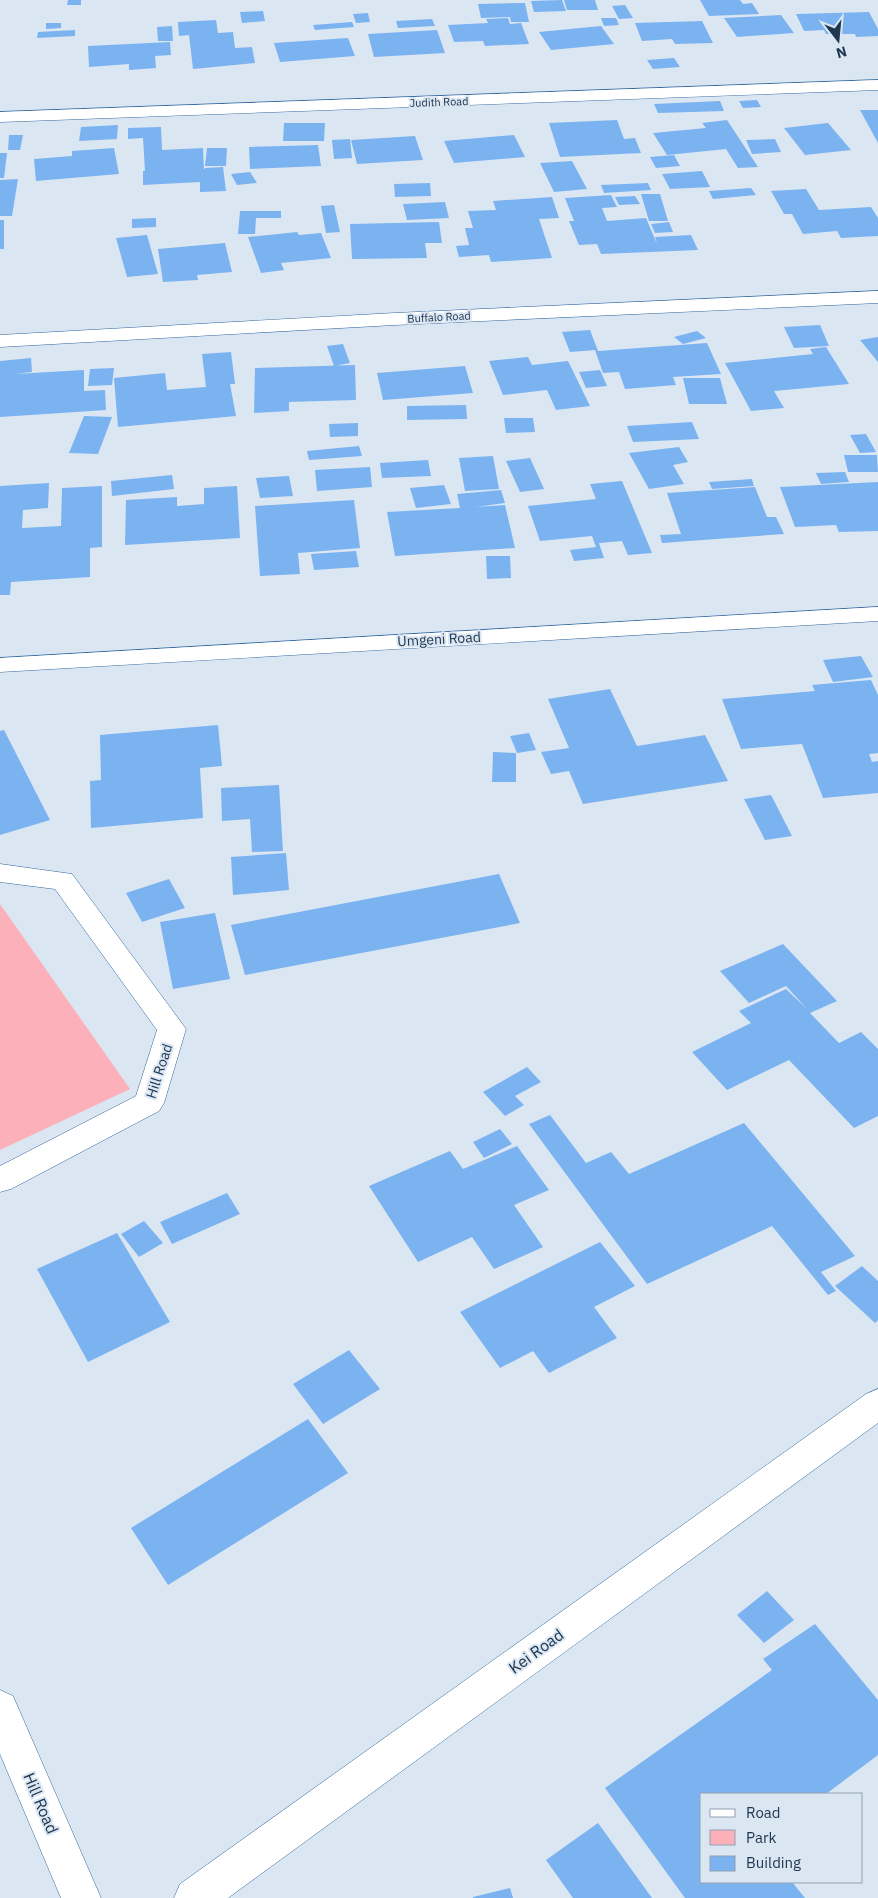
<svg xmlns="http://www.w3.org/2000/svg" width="878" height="1898" font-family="'IBM Plex Sans',sans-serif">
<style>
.green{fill:#fcb0b9}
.building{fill:#7bb3f0}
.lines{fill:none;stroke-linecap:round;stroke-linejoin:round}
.minor-casing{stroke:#2f659c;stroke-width:1}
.minor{fill:#fff;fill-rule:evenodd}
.labels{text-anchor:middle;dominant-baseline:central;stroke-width:4;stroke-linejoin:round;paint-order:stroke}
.far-street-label{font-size:11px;fill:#20374f;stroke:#dbe6f3}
.street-label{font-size:14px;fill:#20374f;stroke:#dbe6f3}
.near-street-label{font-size:16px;fill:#20374f;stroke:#dbe6f3}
</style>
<rect width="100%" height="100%" fill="#dbe6f3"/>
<path class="green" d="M0 904 130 1089 0 1150Z"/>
<path class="building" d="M68 0H81V5H67Z
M562 0 566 11 534 12 531 1Z
M564 0H595L598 10H567Z
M700 0H740L743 4 752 3 759 14 709 16Z
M525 3 529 22H511L510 17 481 18 478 4Z
M625 5 633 18 619 19 612 6Z
M263 11 265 21 242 23 240 12Z
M869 12 878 29V36L856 37 855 34H826L824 30 804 31 796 14Z
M368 13 370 22 356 23 353 14Z
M781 15 794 33 737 37 724 18Z
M508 18 510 24 521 23 529 44 485 46 483 41 454 42 448 25 488 23 486 19Z
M601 18H616L619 25 604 26Z
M432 19 435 26 398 28 396 21Z
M216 20 218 33 233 32 235 48 252 47 255 63 193 69 189 35 179 36 178 22Z
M702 21 713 43 675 44 672 39 642 41 635 23Z
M352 22 354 27 315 30 313 25Z
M46 23H61V28L46 29Z
M172 26 173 41H158L157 27Z
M601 26 614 44 551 50 539 32Z
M75 30V36L37 38 38 32Z
M437 30 445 53 374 57 368 34Z
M348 38 355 56 280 62 274 43Z
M170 42 171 55 155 56 156 68 129 70V64L89 67 88 46Z
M674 58 680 67 653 69 647 60Z
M757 100 761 107 743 108 739 101Z
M720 101 724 111 658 113 654 104Z
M860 110H878V143Z
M617 120 624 139 635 138 641 153 560 157 549 123Z
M727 120 758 167 738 168 726 149 667 155 653 133 706 128 702 123Z
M284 123H325L324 141H283Z
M828 123 851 150 805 155 784 128Z
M118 125 117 139 79 141 81 127Z
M161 127 162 150 203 148 204 170 205 168 223 167 226 191 200 192V182L143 185V171H145L143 138 128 139V128Z
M9 135H23L20 150H8Z
M514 135 525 157 454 163 444 141Z
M415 136 423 160 357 164 351 140Z
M350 139 352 158 334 159 332 140Z
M775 139 781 152 752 154 746 140Z
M318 145 321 166 250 169 249 147Z
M114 148 119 174 36 181 34 159 72 156V151Z
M207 148H227L226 166H205Z
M0 153H7L4 178H0Z
M674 155 680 166 656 168 650 157Z
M572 161 587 189 554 192 540 163Z
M702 171 710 187 670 189 662 174Z
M250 172 257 183 237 185 231 174Z
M18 179 12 216H0V180Z
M430 183 431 196 395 197 394 184Z
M648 183 651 190 604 193 601 185Z
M751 188 756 195 713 199 709 191Z
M806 189 819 210 871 207 878 218V236L841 238 837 231 803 234 792 214H784L771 191Z
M641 194H660L668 221H649Z
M611 195 617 207 602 208 607 221 646 218 657 244 655 237 691 235 698 250 601 254 597 244 579 245 569 221H574L565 198Z
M635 196 640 204 619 205 615 197Z
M552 197 559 218 539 219 552 258 491 262 489 255 459 257 456 246 469 245 465 228H473L468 211 496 210 493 201Z
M445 202 449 218 407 220 403 204Z
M334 205 340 232 326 233 321 206Z
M240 211H281V218H256L255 234H238Z
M156 218V227L132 228V219Z
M0 220H4V249H0Z
M439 222 442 243H425L427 258 352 259 350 224Z
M669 222 673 232 655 233 651 224Z
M297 232 299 235 321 233 331 258 281 263 284 270 261 273 248 237Z
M147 235 158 274 127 277 116 238Z
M225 243 232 272 197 275 198 280 163 282 158 249Z
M820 325 829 346 794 348 784 327Z
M590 330 598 351 707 343 721 374 673 377 676 385 625 389 619 372 603 373 595 350 570 352 562 332Z
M697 331 706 338 683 344 674 337Z
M878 337V362L860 340Z
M343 344 350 363 334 366 327 346Z
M826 347 849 384 774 391 784 408 751 411 725 363 813 354 810 349Z
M231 352 235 384H230L236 416 118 427 114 378 165 373 167 390 206 387 202 354Z
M528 357 532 365 568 361 590 406 556 410 547 390 503 395 489 361Z
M31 358 32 372 15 374 84 370V391L105 390 106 410 0 417V361Z
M355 365 356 400 289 402V411L254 413 255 368Z
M465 366 473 393 383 400 377 373Z
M114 368 112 385 88 386 90 369Z
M600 370 607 386 586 388 579 372Z
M683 378H720L727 404H689Z
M466 405 467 419 407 420V406Z
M84 416 112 417 98 454 69 453Z
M504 418H533L535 432 506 433Z
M692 422 699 439 633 442 627 426Z
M358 423V436L330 437 329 424Z
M866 434 876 452 860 453 850 435Z
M359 446 362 456 309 460 307 451Z
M679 447 688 462 673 465 684 484 649 489 629 453Z
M844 455H877L878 472H848Z
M493 456 499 489 465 491 459 458Z
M530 458 544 489 520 492 506 461Z
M428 460 431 476 382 478 380 463Z
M370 467 372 487 317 491 315 470Z
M845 472 849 482 821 484 816 473Z
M172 475 174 489 112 496 111 481Z
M289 476 293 496 260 498 256 478Z
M752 479 754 486 712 489 709 482Z
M622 481 652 553 628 555 622 541 599 543 604 558 574 561 570 550 596 547 592 536 540 541 528 506 596 499 590 484Z
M878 482V531L839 532 836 525 795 527 780 487Z
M49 483 48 508 23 510 22 528 61 526 62 488 102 486V547L90 548V577L11 582 10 595H0V486Z
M444 485 451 504 416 508 410 488Z
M237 486 240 538 125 545 126 500 177 497V506L204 504V488Z
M755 487 767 517H776L784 534 662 543 660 535 681 534 667 493Z
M501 490 505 503 476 507 505 505 515 548 395 556 387 512 460 508 457 494Z
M354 500 360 548 298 553 300 574 260 576 255 506Z
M356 551 359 567 314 570 311 554Z
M486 556H510L511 578 487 579Z
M861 656 873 677 833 682 823 660Z
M871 680 878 695V753L869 754 872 762 878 761V793L823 798 802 744 741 749 722 699 815 691 812 685Z
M610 689 637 746 705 735 728 781 583 804 569 771 551 774 541 752 569 748 548 699Z
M218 725 222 766 200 768 203 818 91 828 90 781 101 780 100 735Z
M4 730 50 820 0 835V731Z
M529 733 536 750 517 753 510 736Z
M493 752 516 753V782H492Z
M279 785 283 851 252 852 250 819 222 821 221 788Z
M771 795 792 836 765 840 744 799Z
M286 853 289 890 233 895 231 857Z
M499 874 520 923 245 975 231 925Z
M169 879 185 908 142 922 126 893Z
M215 913 230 979 173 989 160 922Z
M783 944 837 1001 810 1013 839 1043 861 1032 878 1049V1116L854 1128 789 1060 727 1090 692 1052 751 1023 739 1011 786 989 807 1009 786 986 749 1003 720 971Z
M527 1067 541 1082 515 1096 524 1105 505 1116 483 1092Z
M550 1115 586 1163 611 1152 629 1174 744 1123 855 1256 821 1272 836 1291 828 1295 772 1226 647 1284 529 1124Z
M500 1129 512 1144 484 1158 473 1142Z
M517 1146 549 1190 514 1205 543 1247 494 1269 472 1237 418 1262 369 1186 450 1151 463 1169Z
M227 1193 240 1214 172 1244 160 1222Z
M144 1221 163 1243 139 1257 121 1234Z
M117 1233 170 1322 88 1362 37 1269Z
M600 1242 635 1286 594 1307 617 1338 549 1373 533 1351 500 1368 460 1312Z
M862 1266 878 1281V1320L875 1323 835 1286Z
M349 1350 380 1389 323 1424 293 1384Z
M308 1419 348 1473 168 1585 131 1528Z
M767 1591 794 1620 764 1643 737 1615Z
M815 1624 878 1700V1755L826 1794H702V1882H792L805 1898H685L605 1788 772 1670 763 1659Z
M598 1823 652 1898H573L546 1860Z
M510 1888 513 1898H473V1897Z"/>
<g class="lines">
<g class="minor-casing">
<path id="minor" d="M878 80V90L0 122V112Z
M878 291V303L395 325 0 347V335L395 313Z
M878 607V621L0 672V658Z
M0 864 72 874 186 1029 164 1103 159 1111 11 1189 0 1192V1166L136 1096 157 1030 55 889 0 882Z
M878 1389V1423L228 1898H174L180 1884 866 1394Z
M0 1690 13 1696 101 1898H61L0 1754Z"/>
</g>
<use href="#minor" class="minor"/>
</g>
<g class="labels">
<g class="far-street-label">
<text transform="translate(439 102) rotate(-2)">Judith Road</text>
<text transform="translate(439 317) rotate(-3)">Buffalo Road</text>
</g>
<g class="street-label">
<text transform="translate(439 639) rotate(-3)">Umgeni Road</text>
<text transform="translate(159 1071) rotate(-72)">Hill Road</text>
</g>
<g class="near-street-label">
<text transform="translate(536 1651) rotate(-36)">Kei Road</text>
<text transform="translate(41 1803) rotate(67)">Hill Road</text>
</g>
</g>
<rect x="700" y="1793" width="162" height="90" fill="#dbe6f3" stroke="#90a0b1"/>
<rect x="710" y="1809" width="25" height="8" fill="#ffffff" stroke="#90a0b1"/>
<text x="746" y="1818" font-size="15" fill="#20374f">Road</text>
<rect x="710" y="1830" width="25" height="15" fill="#fcb0b9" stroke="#90a0b1"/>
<text x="746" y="1843" font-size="15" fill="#20374f">Park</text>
<rect x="710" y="1856" width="25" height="15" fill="#7bb3f0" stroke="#90a0b1"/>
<text x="746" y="1868" font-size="15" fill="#20374f">Building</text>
<g transform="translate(838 40) rotate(164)" stroke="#dbe6f3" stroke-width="4" paint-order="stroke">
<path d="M0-4L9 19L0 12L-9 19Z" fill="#20374f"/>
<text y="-8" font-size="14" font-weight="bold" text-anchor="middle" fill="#20374f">N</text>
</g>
</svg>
